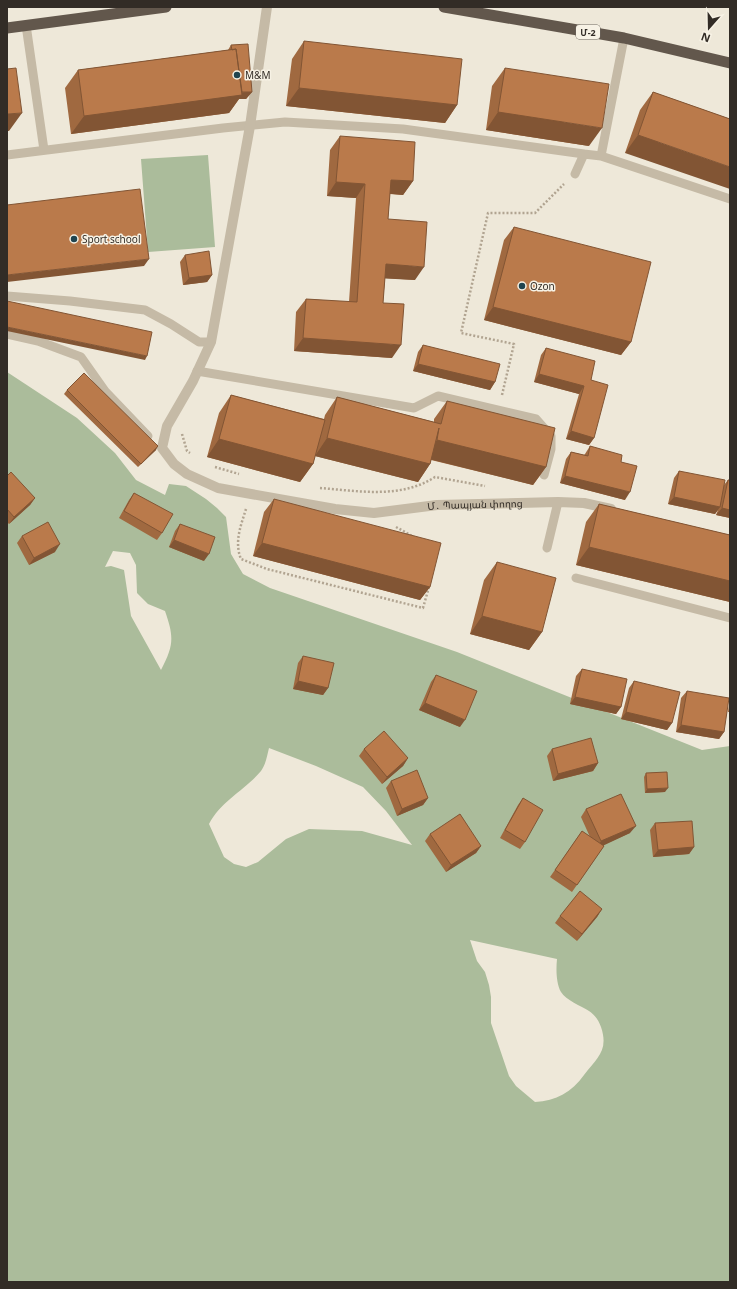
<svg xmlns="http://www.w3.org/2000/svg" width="737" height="1289" font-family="'Noto Sans','Noto Sans Armenian',sans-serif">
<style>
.green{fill:#abbc9b;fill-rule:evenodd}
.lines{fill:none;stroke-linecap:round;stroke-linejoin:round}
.path{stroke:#b1a491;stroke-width:2.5;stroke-dasharray:2 2;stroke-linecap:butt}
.service{stroke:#c5baa6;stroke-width:9}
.minor{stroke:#c5baa6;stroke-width:10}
.trunk{stroke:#62574c;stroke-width:11}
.wall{fill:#a06940}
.shaded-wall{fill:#825534}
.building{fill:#ba7a4b;stroke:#825534}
.poi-dot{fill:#20444f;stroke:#f7f2e5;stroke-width:1.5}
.labels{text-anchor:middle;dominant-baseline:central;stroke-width:3;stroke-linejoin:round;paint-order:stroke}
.shield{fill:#f7f2e5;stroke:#6d675f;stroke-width:1}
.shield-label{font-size:9px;font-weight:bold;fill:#322c26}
.poi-label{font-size:10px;fill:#322c26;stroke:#f7f2e5;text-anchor:start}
.street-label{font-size:10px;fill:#322c26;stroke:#f7f2e5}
</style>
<rect width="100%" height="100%" fill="#eee8d9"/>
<path class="green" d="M208 155 215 247 148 252 141 159Z
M7 372 77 418 115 453 136 480 165 495 169 484 186 486 206 499 217 508 226 517 231 554 243 574 270 588 457 652 702 750 730 746V1282H7ZM113 551 130 553 136 565 137 593 148 604 165 611C174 637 174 645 161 670L131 616 124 570 111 566 105 567ZM269 748 316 766 363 787 386 811 412 845 362 831 309 829 286 839 258 862 246 867 234 864 224 857 209 824C221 801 245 790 261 771 266 764 267 756 269 748ZM470 940 557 959C556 969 556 983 561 992 566 1000 581 1006 589 1011 595 1015 599 1021 601 1027 609 1051 597 1058 584 1075 572 1092 556 1101 535 1102L516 1086 509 1076 491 1023V997L489 985 485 972 477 961Z"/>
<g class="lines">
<path class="path" d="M502 395 514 344 461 333 488 213H535L564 184
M182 434 187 451 190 453
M215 467 239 474
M320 488C359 491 401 499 435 477L485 486
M246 509C241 525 234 542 241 559L267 569 423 608 429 587
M396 527 414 537"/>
<path class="service" d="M26 25 44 150
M7 155 223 128 285 122 403 129 584 154
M601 156 730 199
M575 174 584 154 601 156 624 38
M7 296 70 301 145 310 171 324 199 342H211
M7 334 38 341 81 357 105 391 148 436
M197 371 414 408 438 396 536 419 551 436V449L544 475
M547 548 558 502
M576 578 730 618"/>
<path class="minor" id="s1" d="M267 7 250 126 211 342 193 381 167 426 162 448 174 464 187 474 218 488 335 509 374 513 437 505 558 502 584 503 611 509"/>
<path class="trunk" d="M444 7 624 38 730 63
M7 28 166 7"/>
</g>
<path class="wall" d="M304 41 457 105 445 123 286 106 292 59Z
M231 45 252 92 246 99H239L229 113 71 134 65 88 78 70 228 50Z
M505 68 589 146 486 130 492 86Z
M653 92 730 119 625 153 640 110Z
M340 136 413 181 403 195 390 194 388 219 415 280 385 278 383 303 392 358 294 351 296 312 306 299 349 302 356 198 327 196 330 150Z
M514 227 631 342 621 355 484 320 504 240Z
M185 255 212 275 207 282 183 285 180 262Z
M423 345 495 382 490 390 413 371 418 352Z
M546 348 591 380 594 438 589 445 566 439 579 394 534 382 541 355Z
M67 390 156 450 138 467 64 394Z
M231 395 324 419 325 415 337 397 434 422V419L447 401 546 467 533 485 431 460 430 464 418 482 315 456 313 464 300 482 207 457 219 413Z
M590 446 621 462 625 500 560 483 566 459 571 452 584 455 585 454Z
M679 471 724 485 728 480 730 518 716 515 718 510 715 514 668 504 674 478Z
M7 476 35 498 30 505 9 524 7 522Z
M134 493 162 533 157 540 119 518 129 500Z
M274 499 430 587 420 600 253 556 264 512Z
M599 504 730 535V602L576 565 586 522Z
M180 524 204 561 169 547 175 531Z
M22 536 55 552 29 565 17 543Z
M497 562 542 632 529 650 470 634 484 580Z
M303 656 328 688 323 695 293 689 298 663Z
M582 669 621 707 616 714 570 704 576 676Z
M436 675 460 727 419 710 431 682Z
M634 681 672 723 667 730 621 719 629 688Z
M687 691 724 732 719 739 676 732 681 698Z
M730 696V712H728Z
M364 749 408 758 403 766 382 784 359 756Z
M552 749 598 763 593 771 553 781 547 756Z
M646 773 665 792 645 793 644 777Z
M391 781 428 798 423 805 397 816 386 788Z
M523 798 525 842 520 849 500 838 518 805Z
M586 809 630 833 603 845 604 846 572 892 550 877 582 831 590 837 581 817Z
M655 823 694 847 689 854 653 857 650 830Z
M430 834 481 846 476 853 446 872 425 841Z
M602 909 597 917 577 941 555 923 560 916Z"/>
<path class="shaded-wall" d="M299 88 457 105 445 123 286 106Z
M252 92 246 99H239L229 113 71 134 84 116 235 93Z
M498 112 602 128 589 146 486 130Z
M22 113 9 131H7V114Z
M638 135 730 167V189L625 153Z
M391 180 413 181 403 195 382 193Z
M336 182 365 184 356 198 327 196Z
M149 259 144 266 7 282V275Z
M386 264 424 267 415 280 376 278Z
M212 275 207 282 183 285 189 278Z
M493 307 631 342 621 355 484 320Z
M7 327 147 356 145 360 7 331Z
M303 338 401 345 392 358 294 351Z
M418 364 495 382 490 390 413 371Z
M539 374 584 386 579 394 534 382Z
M571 431 594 438 589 445 566 439Z
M327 438 430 464 418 482 315 456Z
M219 439 313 464 300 482 207 457Z
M437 440 546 467 533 485 425 458Z
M158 446 156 450 138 467 141 464Z
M565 476 630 492 625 500 560 483Z
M674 497 720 507 715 514 668 504Z
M35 498 30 505 9 524 14 517Z
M722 508 730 510V518L716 515Z
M174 540 209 554 204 561 169 547Z
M262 543 430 587 420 600 253 556Z
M60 544 55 552 29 565 34 558Z
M589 547 730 581V602L576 565Z
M482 616 542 632 529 650 470 634Z
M298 681 328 688 323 695 293 689Z
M575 697 621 707 616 714 570 704Z
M425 703 465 720 460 727 419 710Z
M626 712 672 723 667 730 621 719Z
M681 725 724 732 719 739 676 732Z
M408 758 403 766 382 784 387 777Z
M598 763 593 771 553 781 558 774Z
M668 788 665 792 645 793 647 789Z
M428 798 423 805 397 816 402 809Z
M636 826 630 833 596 849 601 841Z
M481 846 476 853 446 872 451 865Z
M694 847 689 854 653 857 658 850Z
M602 909 597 917 577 941 582 934Z"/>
<path class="building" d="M304 41 462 59 457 105 299 88Z
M248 44 252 92H242L236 49 232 50 231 45Z
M236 49 242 95 84 116 78 70Z
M16 68 22 113 7 114V69Z
M505 68 609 84 602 128 498 112Z
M653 92 730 119V167L638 135Z
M340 136 415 142 413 181 391 180 388 219 427 222 424 267 386 264 383 303 404 304 401 345 303 338 306 299 357 302 365 184 336 182Z
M140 189 149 259 7 275V205Z
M514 227 651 262 631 342 493 307Z
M209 251 212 275 189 278 185 255Z
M7 301 152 332 147 356 7 327Z
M423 345 500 364 495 382 418 364Z
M546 348 595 361 591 380 608 385 594 438 571 431 584 386 539 374Z
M84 373 158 446 141 464 67 390Z
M231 395 325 420 313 464 219 439Z
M337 397 441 424 447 401 555 428 546 467 437 440 439 428 430 464 327 438Z
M590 446 622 455 621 462 637 466 630 492 565 476 571 452 588 456Z
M679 471 725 480 720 507 674 497Z
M11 472 35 498 14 517 7 509V476Z
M728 480H730V510L722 508Z
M134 493 173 514 162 533 124 511Z
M274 499 441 543 430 587 262 543Z
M599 504 730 535V581L589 547Z
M48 522 60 544 34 558 22 536Z
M180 524 215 537 209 554 174 540Z
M497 562 556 578 542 632 482 616Z
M303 656 334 663 328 688 298 681Z
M582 669 627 679 621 707 575 697Z
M436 675 477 691 465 720 425 703Z
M634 681 680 692 672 723 626 712Z
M687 691 729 698 724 732 681 725Z
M384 731 408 758 387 777 364 749Z
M591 738 598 763 558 774 552 749Z
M417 770 428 798 402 809 391 781Z
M667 772 668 788 647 789 646 773Z
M621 794 636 826 601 841 586 809Z
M523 798 543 810 525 842 505 830Z
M460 814 481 846 451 865 430 834Z
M692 821 694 847 658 850 655 823Z
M582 831 604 846 577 885 555 870Z
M580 891 602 909 582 934 560 916Z"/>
<g class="poi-dot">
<circle cx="237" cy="75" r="4"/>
<circle cx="74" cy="239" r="4"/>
<circle cx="522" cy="286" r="4"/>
</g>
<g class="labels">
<rect class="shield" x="576" y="25" width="24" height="14" rx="3"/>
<g class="shield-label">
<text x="588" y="32">Մ-2</text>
</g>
<g class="poi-label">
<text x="245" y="75">M&amp;M</text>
<text x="82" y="239">Sport school</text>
<text x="530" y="286">Ozon</text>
</g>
<g class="street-label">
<text stroke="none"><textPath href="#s1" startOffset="787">Մ․ Պապյան փողոց</textPath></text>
</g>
</g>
<rect width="737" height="1289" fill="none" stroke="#322c26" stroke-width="16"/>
<g transform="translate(709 28) rotate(200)" stroke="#f7f2e5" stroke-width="3" paint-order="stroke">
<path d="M0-3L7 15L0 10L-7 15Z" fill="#322c26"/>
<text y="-6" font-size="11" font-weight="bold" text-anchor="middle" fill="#322c26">N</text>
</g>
</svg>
